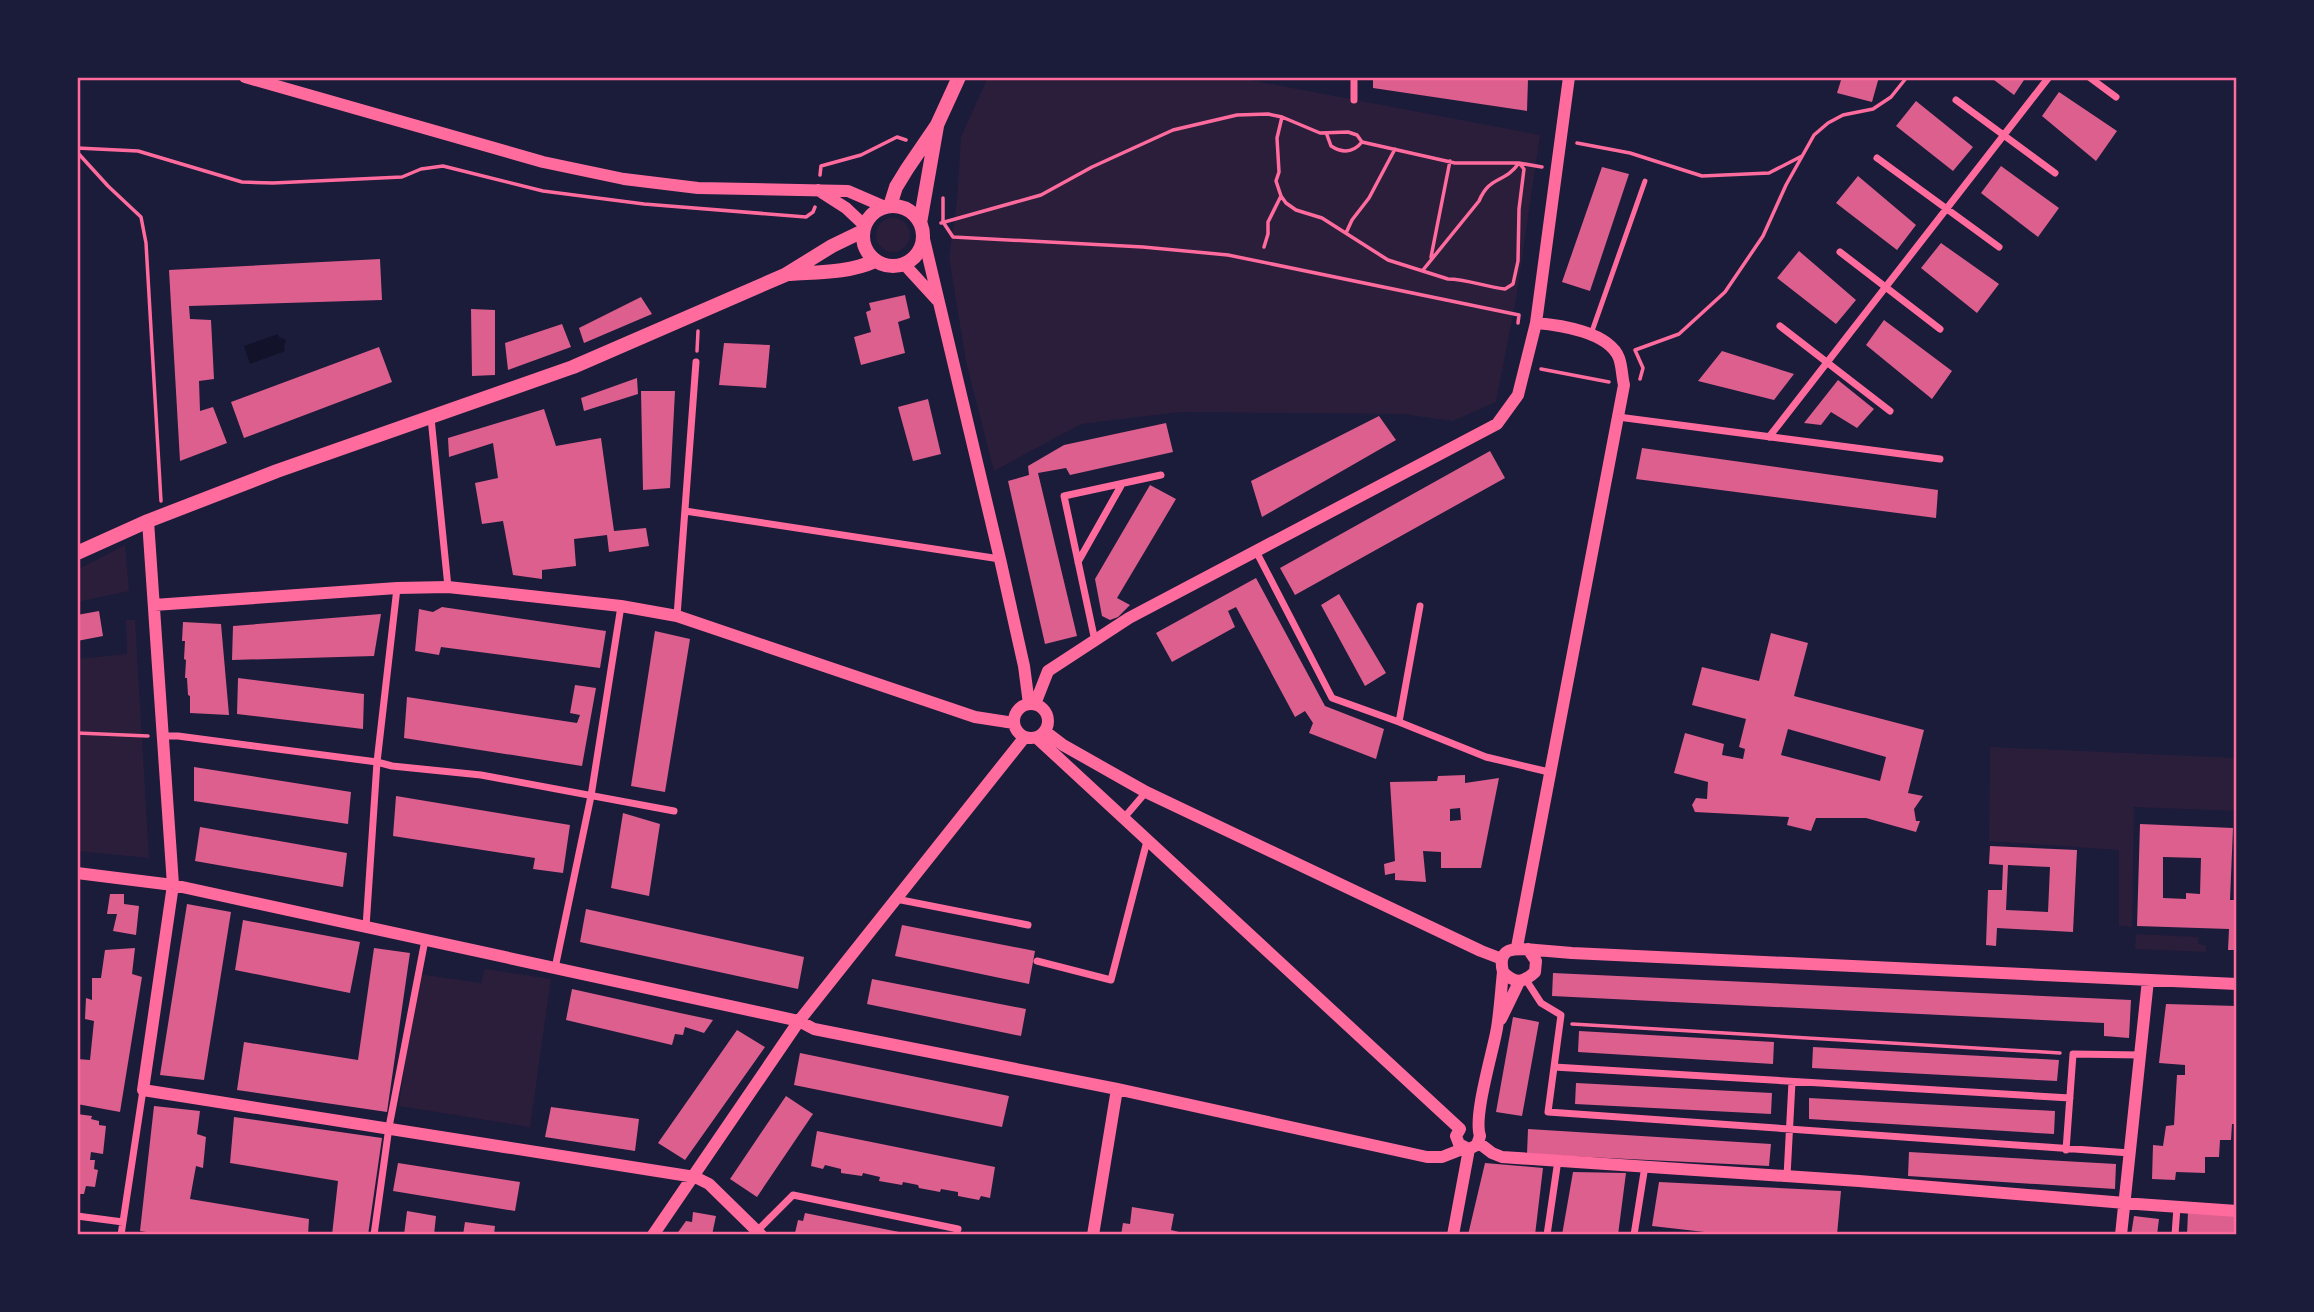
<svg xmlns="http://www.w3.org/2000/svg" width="2314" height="1312" font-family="Helvetica,sans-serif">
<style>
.green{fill:#2a1e3b}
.water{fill:#12122b}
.building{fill:#dd5f8e;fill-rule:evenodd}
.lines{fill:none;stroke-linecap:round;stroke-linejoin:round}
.path{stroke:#ff6b9d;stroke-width:3.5}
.service{stroke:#ff6b9d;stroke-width:5}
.minor{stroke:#ff6b9d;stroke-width:7}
.tertiary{stroke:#ff6b9d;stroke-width:12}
.secondary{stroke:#ff6b9d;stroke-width:14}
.neatline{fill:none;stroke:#ff6b9d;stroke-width:2.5}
</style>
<rect width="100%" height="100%" fill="#1b1b3a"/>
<path class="green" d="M988 77H1234L1540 135 1516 299 1496 402 1453 421 1402 414 1179 412 1081 424 994 471 966 362 949 257 957 201 961 137Z
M876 235a17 17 0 1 1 34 0a17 17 0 1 1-34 0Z
M125 545 129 591 77 602V570Z
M126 620H135L149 858 77 851V659L127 654Z
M1990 747 2237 758V811L2134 807 2132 927 2119 926V850L1989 841Z
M2136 934 2198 937V944L2206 945V952L2135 949Z
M485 969 551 979 530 1127 399 1106 418 974 481 983Z"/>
<path class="water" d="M278 334 279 337 286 340 284 347 285 351 250 364 244 346Z"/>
<path class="building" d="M1373 77H1514L1528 79 1527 111 1373 88Z
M1842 77H1879L1872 102 1837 93Z
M1990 77H2026L2014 95Z
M2059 92 2117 131 2096 161 2042 116Z
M1916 101 1973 147 1953 171 1896 126Z
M2001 166 2059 208 2038 237 1981 193Z
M1602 167 1629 174 1590 291 1562 282Z
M1858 176 1916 225 1897 250 1836 203Z
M1941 243 1999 284 1977 313 1921 268Z
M1799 251 1856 300 1836 324 1777 278Z
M380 259 382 300 189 306 190 319 211 320 214 379 199 381 200 411 213 407 227 443 180 461 169 270Z
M905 295 910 318 898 322 905 353 861 365 854 337 871 332 866 312 871 310 869 303Z
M641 297 652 314 584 343 579 328Z
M471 309 495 310V375L472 376Z
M1884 320 1952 371 1932 399 1866 345Z
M562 324 571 347 508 370 505 343Z
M724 343 770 345 766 388 719 385Z
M379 347 392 382 244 438 231 402Z
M1722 351 1794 374 1774 400 1698 381Z
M637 378 638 394 584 411 581 398Z
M1838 380 1874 409 1857 428 1831 412 1821 425 1804 423Z
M641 391H675L670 488 643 490Z
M928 399 941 454 913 461 898 407Z
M544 409 556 446 601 438 614 531 646 528 649 546 609 552 607 535 574 539 576 566 542 570V579L513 575 503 521 482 524 475 483 498 478 493 443 449 457 448 438Z
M1379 416 1396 440 1262 517 1251 481Z
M1166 423 1173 452 1070 475 1066 468 1038 473 1077 636 1045 644 1008 481 1029 475 1028 466 1064 445Z
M1642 448 1938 490 1936 518 1636 479Z
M1490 451 1505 478 1295 595 1280 568Z
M1150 485 1176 499 1117 598 1130 605 1118 617 1110 620 1102 616 1095 579Z
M1256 578 1325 706 1384 729 1376 759 1309 733 1313 723 1305 711 1295 717 1236 607 1228 611 1235 627 1172 662 1156 633Z
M1339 594 1386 673 1365 686 1321 605Z
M442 607 606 631 600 668 441 647 439 655 415 651 419 609 433 612Z
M99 611 103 636 77 641V615Z
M381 614 374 656 232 660 233 626Z
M183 622 221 624 229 715 190 713V696L188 695 187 678H185L186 660 184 659 185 641H182Z
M655 631 690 639 665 792 631 786Z
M1771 633 1808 643 1794 696 1924 730 1908 793 1923 796 1914 809 1916 821H1920L1916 832 1866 818H1816L1811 831 1787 825 1789 817 1695 812 1692 805 1696 798 1707 799 1708 782 1674 773 1685 733 1724 744 1722 755 1743 759 1745 749 1739 747 1746 719 1692 705 1702 667 1759 681ZM1788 729 1886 757 1880 781 1781 755Z
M238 678 364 694 363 729 237 714Z
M575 685 596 688 582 766 404 738 407 697 577 723 580 715 570 713Z
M194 767 351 792 348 824 194 801Z
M1465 775V783L1499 778 1481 868H1441V852L1423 851 1426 882 1395 880V873L1385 875 1384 864 1395 861 1390 782 1437 781 1438 776ZM1460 808 1461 820 1450 821V809Z
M396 796 570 825 563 873 533 869 535 858 393 836Z
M623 813 660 824 649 896 611 888Z
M2140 824 2233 828 2230 900H2237V950H2228L2229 929 2137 926ZM2163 857 2201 858 2200 894 2186 893V899L2163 898Z
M200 827 347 853 343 887 195 861Z
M1990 846 2077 850 2073 932 1997 928 1996 946 1986 945 1988 890H2002L2003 865 1989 864ZM2008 865 2050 867 2048 912 2006 910Z
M110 894H124V904L139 906 136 935 113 931 117 914H107Z
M187 904 231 912 204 1080 160 1075Z
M586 909 804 957 798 989 580 942Z
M243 920 360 942 350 993 235 970Z
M902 925 1035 951 1029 984 895 956Z
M135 948 132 974 142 977 120 1112 77 1104V1059L90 1060 94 1021 85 1019 86 998 92 1000V978H101L105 950Z
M374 948 410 953 387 1112 237 1090 244 1042 358 1060Z
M1553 973 2131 1000 2129 1038 2104 1036V1023L1552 996Z
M872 979 1026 1009 1021 1036 867 1004Z
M572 989 680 1013 713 1020 704 1033 685 1027 683 1035 675 1034 672 1045 566 1020Z
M2166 1004 2237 1006V1099H2235L2234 1107H2237V1124H2232L2231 1140H2220L2219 1157H2205V1173L2176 1172 2175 1180 2152 1179 2153 1145 2163 1146 2166 1126 2174 1125 2177 1075H2185V1065L2159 1063Z
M1513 1017 1539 1022 1522 1116 1496 1112Z
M737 1030 765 1047 685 1160 658 1143Z
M1579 1031 1774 1042 1773 1064 1578 1052Z
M1813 1047 2059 1060 2057 1081 1812 1068Z
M800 1053 1009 1096 1002 1127 794 1085Z
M1576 1083 1772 1093 1771 1114 1575 1104Z
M786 1096 813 1114 757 1197 730 1179Z
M1809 1098 2055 1111 2054 1134 1809 1119Z
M154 1106 200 1111 197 1134 206 1137 203 1168 196 1166 190 1199 309 1219 308 1235H166L140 1231Z
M551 1107 639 1119 635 1151 545 1137Z
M77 1114 92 1116 91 1119 99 1121V1125L106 1126 103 1154 91 1152 90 1160H95L94 1169 98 1170 95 1187 86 1186 84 1194H80L79 1206H77Z
M234 1117 382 1138 368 1235H332L338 1181 230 1163Z
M1528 1129 1771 1144 1769 1166 1527 1154Z
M817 1131 995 1167 990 1198 981 1196 979 1200 958 1196V1192L941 1189 940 1192 919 1188 918 1185 903 1182 902 1185 879 1181 880 1177 863 1173 862 1176 841 1173V1169L825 1165 823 1169 811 1166Z
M1909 1152 2116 1164 2115 1189 1908 1176Z
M398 1163 520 1182 515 1211 393 1191Z
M1485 1163 1543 1168 1535 1235H1468Z
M1573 1172 1626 1173 1618 1235H1562Z
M1659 1182 1841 1191 1837 1235H1731L1652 1226Z
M1132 1207 1174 1214 1171 1230 1179 1232 1178 1235H1121L1123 1223 1130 1224Z
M407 1211 436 1216 434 1235H404Z
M693 1212 716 1216 712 1235H676L686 1221 692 1222Z
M2188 1212 2237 1215V1235H2187Z
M805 1213 909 1234V1235H798L795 1233 798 1220 803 1221Z
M2134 1216 2159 1219 2157 1235H2131Z
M465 1222 495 1226 494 1235H463Z"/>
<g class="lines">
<path class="path" d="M1282 117 1277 138 1279 172 1276 181 1281 196 1286 203 1296 210 1322 218 1388 260 1448 279C1466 279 1486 287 1505 289L1513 284 1518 261 1519 209 1524 169 1519 163C1504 184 1490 175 1479 201L1423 270
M1327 135 1331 146C1342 153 1353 153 1362 142
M1577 143 1630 153 1702 176 1769 173 1802 156
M77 148 138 151 242 182 273 183 402 177 421 169 443 166 543 191 644 204 806 217 813 212 815 207
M77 152 108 186 141 217 146 243 161 501
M820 175 821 166 861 155 897 137 906 140
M943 198V222L953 237 1143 247 1228 255 1519 315 1518 323
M941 223 1041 195 1092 167 1173 130 1237 115 1268 114 1282 117 1320 133 1348 132 1357 135 1362 142 1455 163H1519L1542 167
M1346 233 1352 220 1369 198 1395 149
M1264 247 1268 234V222L1281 196
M1431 257 1450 161
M697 351 698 331
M1541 369 1609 382
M1640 379 1643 368 1635 350 1679 334 1725 292 1763 236 1786 185 1814 135 1828 123 1843 115 1873 109 1891 97 1907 77
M77 733 148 736
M1572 1024 2060 1053"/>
<path class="service" d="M1591 334 1645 181"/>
<path class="minor" d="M1354 77V100
M2089 77 2116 97
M1956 100 2055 173
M1877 158 1999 247
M1840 252 1940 329
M1780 326 1890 411
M1618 417 1940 459
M431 418 448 587
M1769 437 2049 77
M685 511 1000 559
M1257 553 1332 698 1399 722 1486 757 1549 772
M1078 562 1122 484
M677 616 696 362
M1095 641 1064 496 1161 475
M1399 722 1420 606
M163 736H178L377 762 392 766 481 775 674 811
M1123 819 1146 792
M896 899 1028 925
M366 927 377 762 397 588
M1037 961 1111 980 1147 841
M555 968 591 796 621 606
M1526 980 1541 1003 1561 1015 1548 1112 2130 1153
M1554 1067 2070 1098
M2066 1150 2073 1054 2140 1055
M1787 1176 1792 1082
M77 1216 123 1222
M757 1231 793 1195 958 1229
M121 1235 143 1090
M374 1235 389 1127 425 940
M1547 1235 1558 1160
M1634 1235 1645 1166
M2175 1235 2177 1207"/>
<path class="tertiary" d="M245 77 543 162 624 179 698 188 848 191 885 207
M818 190 846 208 864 225
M923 235 1000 559 1024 666 1029 704
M904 264 937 300
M148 521 173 885 143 1090 695 1177 709 1184 761 1235
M154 605 397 588 448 587 621 606 677 616 975 717 1014 723
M1014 721a17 17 0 1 1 34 0a17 17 0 1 1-34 0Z
M1035 704 1048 671 1129 618 1497 424 1518 395 1536 323 1569 77
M1046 732 1063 745 1146 792 1481 951 1502 959
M1037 738 1460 1129
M77 873 173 885 799 1021 814 1029 1117 1089 1427 1157H1442L1465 1148
M1517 947 1624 385C1622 377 1622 366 1619 358 1609 332 1560 325 1536 323
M1528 949 1536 961 1535 972C1523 983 1515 984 1503 972 1496 944 1519 949 1536 950 1548 951 1560 952 1572 953L2237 984
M1501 1019 1519 982
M1460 1129 1456 1136 1459 1144 1469 1149 1477 1145 1480 1136C1473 1116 1493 1052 1497 1028 1500 1009 1501 991 1503 972
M1479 1143 1492 1153 1502 1157 1859 1181 2137 1204 2237 1211
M653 1235 799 1021 1024 738
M1093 1235 1117 1089
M1453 1235 1469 1149
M2121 1235 2148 980"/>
<path class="secondary" d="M863 236a30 30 0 1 1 60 0a30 30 0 1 1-60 0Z
M890 206 896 187 907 169 937 125 959 77
M920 223 937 126
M790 274C819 272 848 273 875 261
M77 553 148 521 277 471 573 367 785 275 832 246 863 231"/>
</g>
<rect width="2314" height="1312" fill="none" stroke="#1b1b3a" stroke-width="158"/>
<rect x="79" y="79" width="2156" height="1154" class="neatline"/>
</svg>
